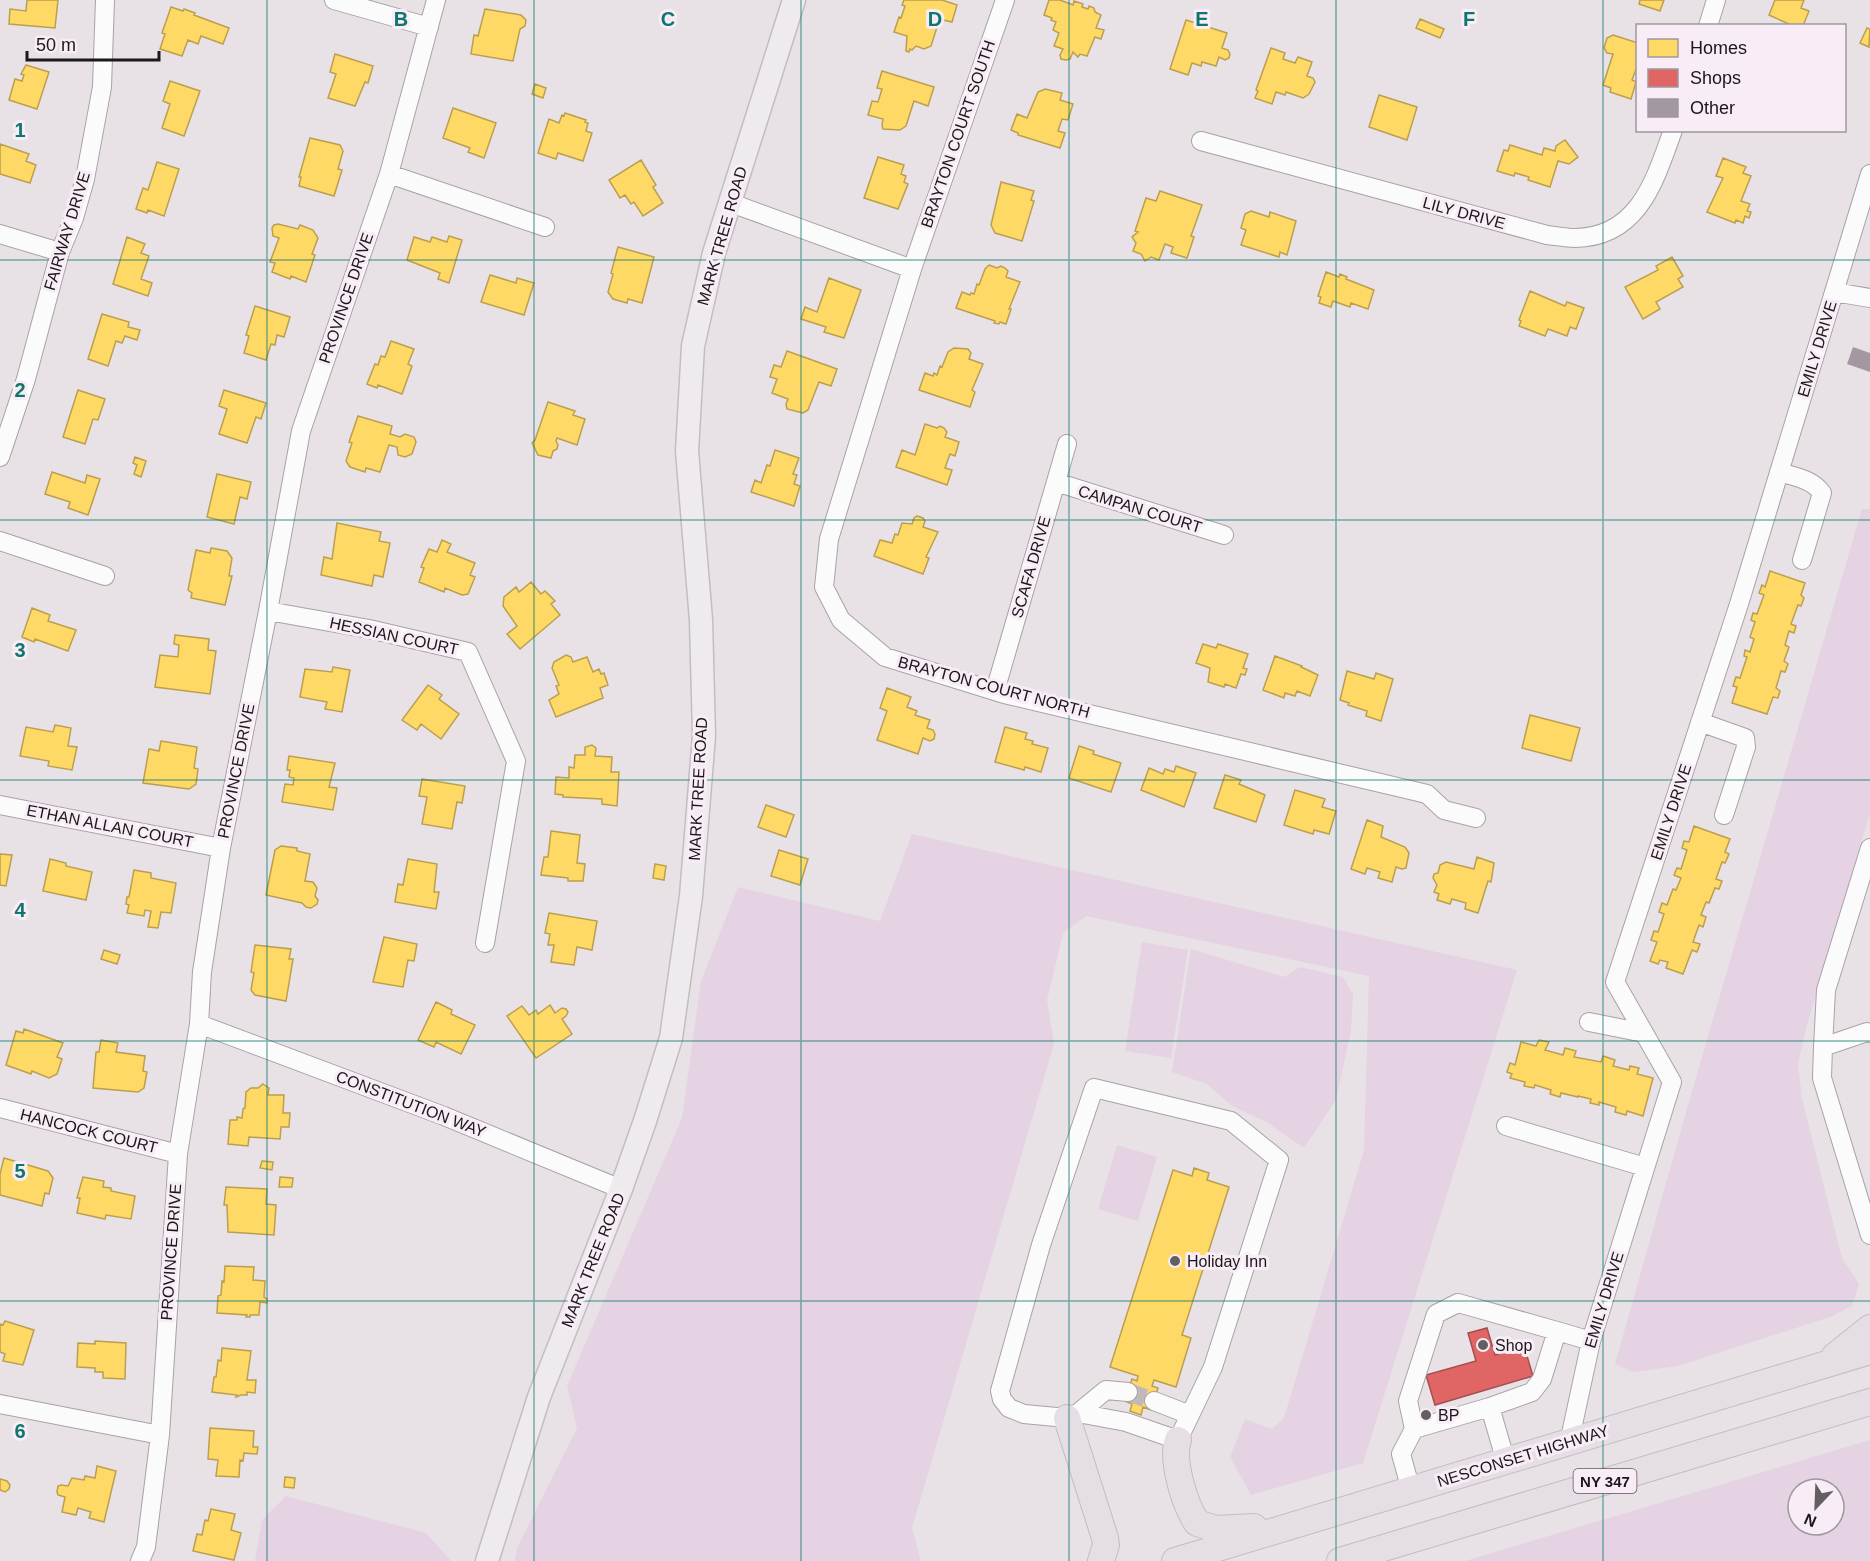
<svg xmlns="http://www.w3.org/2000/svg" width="1870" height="1561" font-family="Helvetica,sans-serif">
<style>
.green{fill:#e5d2e2;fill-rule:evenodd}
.homes{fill:#ffd966;stroke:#bb9f4f;stroke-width:1.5}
.shops{fill:#e06666;stroke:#a54e4f;stroke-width:1.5}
.building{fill:#a398a1}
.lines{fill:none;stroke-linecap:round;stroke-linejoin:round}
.minor-tunnel{stroke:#bfb9be;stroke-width:18;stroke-dasharray:18 9;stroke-linecap:butt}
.minor-casing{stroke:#a7a2a6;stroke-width:20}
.major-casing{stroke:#c1bdc0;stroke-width:25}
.highway-casing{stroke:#c1bdc0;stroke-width:28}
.minor{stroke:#fcfbfb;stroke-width:18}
.major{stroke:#efeaee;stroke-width:22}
.highway{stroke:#e5dee4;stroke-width:26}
.grid{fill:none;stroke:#0f766e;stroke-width:1.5;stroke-opacity:0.55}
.poi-dot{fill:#635e62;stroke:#f8ecf6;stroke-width:2}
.labels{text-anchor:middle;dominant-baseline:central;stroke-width:6;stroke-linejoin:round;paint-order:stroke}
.shield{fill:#f8ecf6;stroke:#5d575c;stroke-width:1.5}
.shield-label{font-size:15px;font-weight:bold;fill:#1b171a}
.street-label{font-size:16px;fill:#1b171a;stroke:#f8ecf6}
.poi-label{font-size:16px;fill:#1b171a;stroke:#f8ecf6;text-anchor:start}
.grid-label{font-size:20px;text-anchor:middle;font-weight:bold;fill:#0f766e;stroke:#f8ecf6;stroke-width:6;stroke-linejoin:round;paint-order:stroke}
</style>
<rect width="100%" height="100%" fill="#e8e2e7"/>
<path class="green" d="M1862 509H1870V813L1806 1028 1798 1064 1802 1098 1842 1258 1859 1284 1852 1306 1830 1317 1678 1366 1633 1372 1615 1364 1692 1091Z
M912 834 1517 970 1363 1463 1251 1495 1230 1457 1245 1419 1272 1429 1284 1418 1364 1150 1369 976 1086 916 1063 933 1047 1000 1054 1044 912 1528 921 1561H515L517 1548 577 1428 567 1386 682 1118 701 981 738 887 880 921Z
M1142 942 1188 950 1171 1058 1125 1051Z
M1191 949 1284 977 1300 967 1343 977 1353 994 1351 1031 1336 1100 1304 1148 1268 1123 1232 1106 1207 1084 1172 1072Z
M1117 1145 1157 1157 1138 1221 1098 1209Z
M1870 1440V1561H1465ZM1798 1489H1834V1525H1798Z
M286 1496 426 1533 451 1561H255L262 1520Z"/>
<path class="homes" d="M27 0H58L55 28 9 24 10 9 26 11Z
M904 0H942L957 5 952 22 943 20V22L939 21 931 46 924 49 916 46 912 50 910 49 909 52 906 51 907 36 894 32 899 17 901 18 905 6 902 5Z
M1049 0H1060L1073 5 1074 1 1083 4 1082 7 1088 9 1089 6 1094 8 1095 12 1101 15 1096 28 1104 30 1101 39 1095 37 1087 56 1080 54 1078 57 1073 52 1070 59 1066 60 1061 59 1060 55 1063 49 1054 46 1059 33 1053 30 1056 22 1051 20 1052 18 1044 15Z
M1640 0H1664L1660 11 1639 4Z
M1775 0H1804L1801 8 1809 11 1803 26H1793L1769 15Z
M171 7 183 11 184 9 195 13 194 15 229 28 223 44 201 36 198 44 188 40 182 56 160 49 165 34 162 33Z
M485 9 521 15 526 20 525 26 520 29 513 61 471 54 474 35 478 36Z
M1420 19 1444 29 1440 38 1416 28Z
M1186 20 1227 33 1222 48 1228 50 1230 54 1229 58 1225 60 1219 57 1216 66 1202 62 1201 66 1192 63 1188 75 1170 69Z
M1867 28 1870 29 1869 47 1860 43Z
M1613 35 1638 43V64L1632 80 1636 82 1631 99 1610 92 1611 88 1603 85 1613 54 1607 53 1604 48 1607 38Z
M1271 48 1285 53 1283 59 1295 63 1298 57 1312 62 1307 76 1313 78 1315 82 1309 94 1303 98 1286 92 1285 95 1276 92 1272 104 1255 98 1258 91 1256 90Z
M335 54 373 66 368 83 365 82 355 106 328 98 336 74 330 72Z
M26 65 49 72 37 109 9 100 15 79 22 81 24 75 21 74Z
M882 71 934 87 928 106 914 101 906 126 900 130 883 129 882 125 883 119 868 115 872 101 878 102 882 89 877 88Z
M170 81 200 91 184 136 162 128 170 104 163 101Z
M535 84 546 88 543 98 532 94Z
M1045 89 1062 93 1060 100 1073 104 1068 120 1062 119 1058 131 1065 133 1060 148 1018 135V133L1011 130 1017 114 1027 118 1038 92Z
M1379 95 1417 107 1407 140 1369 127Z
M453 108 496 123 484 158 468 152 470 148 443 138Z
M565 113 586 120 585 122 588 123 586 131 592 133 583 161 558 153 556 159 538 153 549 119 559 123 562 115 564 116Z
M310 138 340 145 343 151 338 169 342 170 334 196 299 186 301 177H299Z
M1565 140 1578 157 1569 164 1558 161 1550 187 1528 180 1529 177 1515 173 1514 176 1497 171 1504 150 1508 151 1510 145 1542 155 1544 148 1555 151 1556 146Z
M0 144 29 154 26 161 36 165 30 183 0 174Z
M878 157 904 165 901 174 906 176 904 182 908 184 898 209 864 198Z
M1723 158 1746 167 1743 173 1751 176 1741 201 1750 204 1747 211 1751 212 1749 218 1745 216 1743 223 1736 220 1735 223 1707 212 1723 178 1716 176Z
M641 160 656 185 653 187 663 203 643 216 634 202 631 204 625 195 620 198 609 180Z
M157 162 179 169 164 216 148 210 147 213 136 209 143 188 148 190Z
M1001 182 1034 191 1031 200 1034 201 1022 241 995 233 991 225Z
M1160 191 1202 205 1191 236 1194 237 1187 258 1171 253 1173 247 1165 244 1159 260 1151 257 1145 261 1141 254 1133 251 1136 243 1132 237 1138 232 1135 231 1146 198 1156 201Z
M1251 211 1269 217 1270 212 1296 221 1287 255 1280 252 1279 257 1241 245 1246 230 1241 228 1245 214Z
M278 224 298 229 300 225 313 230 318 238 312 254 315 255 306 282 291 276 290 279 272 272 275 263 270 262 279 238 273 236 272 228 274 225Z
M449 236 462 240 449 283 438 279 440 273 407 260 414 237 430 242 432 237 447 242Z
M127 237 145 244 141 253 149 256 141 279 152 283 148 296 113 284Z
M618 247 654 257 642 303 628 299 627 303 613 299 608 292 613 274 611 273Z
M1672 257 1683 276 1678 279 1683 287 1656 302 1660 309 1643 319 1625 287 1658 270 1656 266Z
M989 265 997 268 1001 266 1005 268 1008 271 1006 277 1020 282 1009 309H1011L1006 324 1000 322 999 324 994 323 995 321 956 308 962 292 970 295 971 293 974 294 977 284 979 285 985 269Z
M1326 272 1339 277 1340 274 1347 277 1346 279 1374 290 1368 309 1351 303 1350 307 1333 301 1331 307 1319 303 1321 297 1318 296Z
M490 275 516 283 517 278 534 283 524 315 481 302Z
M829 278 861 290 844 338 824 332 826 327 801 319 805 307 817 312Z
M1530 291 1565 306 1567 302 1584 308 1576 329 1570 327 1567 336 1548 329 1545 336 1519 326 1521 321 1519 320Z
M255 306 290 317 284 337 277 335 275 345 271 344 266 360 244 353 249 336 246 335Z
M102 314 129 322 128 327 140 330 137 340 125 336 122 343 116 341 108 366 88 359Z
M391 341 414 349 408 364 412 366 402 394 378 385 377 388 367 384 375 364 378 365 381 356 385 357Z
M954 348 968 349 971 353 969 359 983 364 972 390 975 392 970 407 919 390 925 373 933 376 934 373 937 375 940 366 942 367 948 352Z
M787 351 837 369 831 386 819 382 808 410 803 413 787 409 786 404 788 399 772 393 777 379 770 377 774 365 781 367Z
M78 390 105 399 98 420 93 419 85 444 63 437Z
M224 390 266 403 261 419 256 417 247 443 219 434 227 409 219 406Z
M548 402 575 411 573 415 585 419 577 445 557 438 556 441 558 445 557 449 553 451 551 458 538 455 532 443 535 440Z
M358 416 392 426 390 434 400 437 405 434 414 437 416 442 412 454 405 457 398 455 397 447 389 445 380 472 366 468 365 472 350 467 346 461 352 443 349 442Z
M925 424 937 428 940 426 944 428 947 432 945 437 959 442 955 456 950 454 945 468 952 470 947 485 896 467 902 450 915 455Z
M775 450 799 458 793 474 797 475 794 484 800 486 794 506 751 492 755 480 761 483 767 465 770 466Z
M135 457 146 461 141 477 134 474 137 465 133 463Z
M52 472 85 483 87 475 100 479 88 515 68 508 70 502 45 494Z
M217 474 251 482 247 499 240 497 234 524 207 517Z
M917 516 923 518 925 521 923 527 938 532 926 557 929 558 923 574 874 556 880 540 892 543 895 534 898 535 902 523 912 524 914 518Z
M337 523 381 532 379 541 390 543 383 577 374 575 372 586 321 575 324 557 332 559Z
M442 540 451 544 447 552 475 563 470 575 475 577 468 594 462 595 445 588 444 592 419 582 424 568 421 567 429 549 437 552Z
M211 548 227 551 232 558 229 576H232L225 605 191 598 192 593 188 590 196 550 210 553Z
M1770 571 1805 583 1801 595 1804 598 1801 606 1798 605 1791 624 1796 626 1794 633 1789 631 1785 645 1789 647 1784 661 1788 664 1785 672 1781 671 1776 688 1780 691 1778 698 1773 697 1767 714 1732 703 1737 687 1733 686 1736 677 1740 678 1747 657 1744 656 1745 650 1750 652 1754 639 1750 637 1755 622 1751 620 1753 613 1757 614 1764 595 1759 593 1762 585 1765 587Z
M531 582 541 594 545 591 555 601 551 604 560 615 520 649 507 634 517 626 503 606 504 597 516 587 519 592Z
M32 608 50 615 48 621 76 630 68 651 35 639 34 642 22 637Z
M175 635 209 639 208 650 216 651 210 694 155 687 160 655 178 657 179 645 174 644Z
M1203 644 1216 648 1218 644 1248 654 1243 668 1247 669 1245 675 1241 674 1236 688 1225 684 1224 687 1208 682 1210 668 1196 663Z
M566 655 571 657 573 662 587 657 593 672 599 669 601 674 604 673 608 685 600 688 603 698 556 717 549 700 559 694 556 686 559 685 552 668 554 662Z
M1275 656 1302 666 1301 667 1318 675 1310 696 1297 691 1295 696 1285 693 1284 698 1263 690Z
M333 667 350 670 342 712 325 709 327 702 300 697 305 669 332 672Z
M1347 671 1374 679 1376 673 1393 679 1381 721 1366 716 1367 711 1348 705 1349 703 1340 700Z
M428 685 442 695 439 699 459 714 441 739 421 724 417 730 402 720Z
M887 688 911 697 907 707 917 711 915 715 930 720 927 728 933 730 935 734 934 739 930 741 923 738 918 754 877 740 887 711 880 708Z
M1530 715 1580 728 1571 761 1522 748Z
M55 725 71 728 68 746 77 747 72 770 48 766 49 761 20 756 26 727 53 732Z
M1005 727 1027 733 1025 739 1033 741 1032 744 1048 748 1041 772 1025 767 1024 770 995 762Z
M161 741 197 747 194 768 198 769 196 784 189 789 143 783 149 749 159 751Z
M592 745 596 748 595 756 612 757 611 772H619L617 806 602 804V799L563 797V795L555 794 556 777 569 778V767L574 768 575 755H585V747Z
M1079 746 1094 751 1093 754 1121 763 1111 792 1069 778Z
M289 756 335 763 329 787 337 788 333 810 282 802 285 784 293 785 294 778 289 777 290 770H287Z
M1176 766 1196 773 1184 807 1141 790 1149 768 1163 774 1165 769 1174 772Z
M1225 775 1241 780 1239 784 1265 795 1256 822 1214 808Z
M422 779 465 786 462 803 457 802 452 829 422 824 427 797 419 796Z
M1295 790 1325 799 1322 807 1336 811 1329 834 1314 830 1313 834 1284 825Z
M766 805 794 815 786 837 758 827Z
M1367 820 1383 826 1381 837 1405 847 1409 853 1406 868 1402 869 1396 867 1392 882 1378 878 1380 872 1367 868 1365 874 1351 869Z
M1694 826 1730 839 1725 852 1729 854 1725 863 1722 862 1716 879 1722 881 1719 889 1715 888 1709 903 1706 902 1701 915 1706 917 1703 927 1699 925 1693 942 1700 944 1697 952 1692 950 1683 974 1666 968 1668 962 1660 960 1658 964 1650 961 1657 942 1651 940 1654 931 1658 932 1664 914 1659 912 1662 903 1667 905 1673 889 1676 890 1681 878 1674 875 1677 868 1681 869 1687 850 1682 848 1684 841 1689 842Z
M551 831 580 835 577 863 585 864 583 881H568V878L541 875 544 857H548Z
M281 846 297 848V851L310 854 305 881 313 882 317 888 315 896 318 900 317 904 311 908 306 907 302 903 266 895 275 850Z
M779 850 808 859 800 885 771 876Z
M0 854 12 855 6 886 0 885Z
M1477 857 1494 863 1491 882 1488 881 1478 913 1465 909 1466 903 1452 899 1450 904 1437 900 1439 894 1434 892 1437 885 1433 878 1434 874 1438 873 1440 865 1446 862 1474 869Z
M50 859 66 863V866L92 872 86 900 43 891Z
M408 859 437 864 434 892H439L436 909 395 902 398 884 403 885Z
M655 864 666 866 664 880 653 878Z
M134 870 151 873V878L176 883 171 913 161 912 158 928 148 927 151 911 145 910 144 916 127 913 129 905 126 904 127 897H129Z
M549 913 597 921 592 950 577 947 574 965 551 962 554 945H548L550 934 545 933Z
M384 937 417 944 414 961 408 960 403 987 373 982Z
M255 945 291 949 289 959H293L286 1001 255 995 251 990 254 973 251 972Z
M104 950 120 955 117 964 101 959Z
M436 1002 452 1010 451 1014 475 1025 461 1054 436 1042 434 1047 418 1040Z
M550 1005 555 1013 562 1008 566 1009 568 1012 566 1016 562 1019 572 1034 536 1058 507 1016 522 1006 529 1015 536 1010 538 1014Z
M24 1029 63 1043 57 1057 62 1059 57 1074 49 1078 32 1071 31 1074 6 1065 16 1031 23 1033Z
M101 1040 118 1043 116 1052 145 1056 143 1071 147 1072 144 1088 138 1092 93 1088 96 1052H99Z
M1539 1040 1549 1042 1545 1050 1563 1055 1565 1048 1576 1051 1574 1057 1601 1062 1603 1056 1615 1060 1613 1066 1629 1070 1630 1066 1639 1068 1637 1074 1653 1078 1643 1116 1627 1111 1626 1115 1615 1112 1616 1107 1599 1102V1105L1590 1103 1591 1099 1578 1096V1097L1561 1093 1560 1097 1550 1094 1551 1090 1535 1085 1534 1088 1524 1086 1525 1082 1510 1078 1512 1074 1507 1072 1510 1063 1515 1065 1521 1042 1536 1046Z
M263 1084 269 1088 268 1095H284L283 1113H290L289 1127H281L280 1139 249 1137 248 1146 228 1144 230 1120H237V1117L242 1118 243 1109 245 1108 246 1092 251 1088H258Z
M4 1158 48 1171 53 1178 49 1194 45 1193 42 1206 0 1195V1174Z
M262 1161 273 1162 272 1170 260 1168Z
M1194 1168 1209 1173 1207 1180 1229 1187 1182 1335 1191 1338 1176 1387 1154 1380 1152 1386 1158 1388 1151 1410 1143 1407 1141 1415 1130 1411 1132 1404 1125 1401 1132 1379 1137 1381 1138 1376 1110 1367 1173 1170 1192 1176Z
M83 1177 104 1181 103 1187 111 1188V1191L135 1196 131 1219 106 1215 105 1219 77 1213 80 1198H77Z
M280 1177 293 1178 292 1187H279Z
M226 1187 267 1189 266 1204 276 1205 274 1235 228 1232 227 1205H224Z
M225 1266 254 1267 253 1280 265 1281 264 1297 267 1299V1303L260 1302 259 1315H250V1317H246L247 1315 217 1313 218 1296 221 1295 222 1281 224 1282Z
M5 1321 34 1330 23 1365 3 1361 5 1354 0 1352V1324L3 1325Z
M95 1341 126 1343 125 1379 103 1378V1372H95V1368L77 1367 78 1343 95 1344Z
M222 1348 251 1351 247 1380H256L255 1393 247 1392V1395H241L236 1397 237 1395 212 1392 214 1377H216L218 1360 221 1361Z
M210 1428 254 1431 253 1447H258L257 1454 244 1453 243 1461 240 1460 239 1477 216 1476 218 1460 208 1459Z
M97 1466 116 1471 104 1522 89 1518 91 1512 78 1508 76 1515 62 1512 65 1497 58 1495 57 1492 58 1486 61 1485 68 1486 72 1478 84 1480 85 1476 95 1478Z
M285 1477 295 1478 294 1488 284 1487Z
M0 1479 7 1481 10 1485 9 1489 5 1492 0 1490Z
M211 1509 235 1514 231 1530 241 1533 234 1560 193 1551 197 1534 202 1535 205 1520 208 1521Z"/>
<path class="shops" d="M1487 1328 1495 1355 1524 1346 1533 1376 1435 1405 1426 1375 1476 1361 1468 1333Z"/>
<path class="building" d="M1853 347 1870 353V372L1847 364Z"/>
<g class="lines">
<path class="minor-tunnel" d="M1128 1392 1154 1401"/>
<g class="minor-casing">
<path id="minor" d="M334 0 429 27
M1005 0 912 269 829 539 824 587 841 620 885 657 1004 694 1427 794 1444 810 1476 818
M1708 26 1716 0
M1201 141 1547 235C1556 236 1566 238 1575 238 1639 237 1655 180 1673 130
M389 174 545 227
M731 203 912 269
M0 234 60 252
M1834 292 1870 298
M0 457 26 379 60 252 74 218 85 179 102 87 105 0
M1779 472C1795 477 1812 479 1822 493L1802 560
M1056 482 1224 535
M0 541 105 576
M268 611 369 629 468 652 516 761 485 943
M995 691 1067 444
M1700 722 1745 738 1746 747 1724 815
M0 805 221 848
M1589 1022 1644 1033
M199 1024 444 1116 621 1189
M1870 1033 1867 1032 1823 1047 1822 1078 1870 1235
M1823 1047 1826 990 1870 848
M1094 1088 1231 1121 1279 1160 1213 1367 1178 1440 1126 1422 1078 1413 1067 1418 1024 1414 1009 1408 1002 1399 1000 1391 1041 1245Z
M0 1108 178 1154
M1506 1126 1645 1167
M1154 1401 1190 1415
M0 1404 160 1435
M1078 1413 1106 1390 1128 1392
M1414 1429 1408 1401 1436 1314 1458 1303 1557 1331
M1569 1443 1591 1341 1672 1082 1615 982 1739 604 1870 174
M1506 1462 1490 1407 1532 1392 1542 1379 1557 1331 1591 1341
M1411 1490 1401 1454 1414 1429 1490 1407
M140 1561 146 1547 160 1435 178 1154 199 1024 202 972 221 848 268 611 301 431 389 174 436 0"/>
</g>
<g class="major-casing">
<path id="major" d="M487 1561 539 1397 621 1189 645 1121 671 1038 691 896 704 736 701 620 687 451 693 346 714 253 794 0"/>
</g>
<g class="highway-casing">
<path id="highway" d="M1835 1356 1870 1328
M1067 1418 1105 1538 1106 1545 1101 1561
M1178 1440C1171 1461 1185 1505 1197 1523L1216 1529 1254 1527
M1175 1561 1870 1351
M1340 1561 1870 1402"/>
</g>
<use href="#minor" class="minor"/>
<use href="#major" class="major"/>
<use href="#highway" class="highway"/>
</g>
<path class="grid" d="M267 0V1561M534 0V1561M801 0V1561M1069 0V1561M1336 0V1561M1603 0V1561M0 260H1870M0 520H1870M0 780H1870M0 1041H1870M0 1301H1870"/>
<g class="poi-dot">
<circle cx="1175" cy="1261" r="6"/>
<circle cx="1483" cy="1345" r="6"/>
<circle cx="1426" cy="1415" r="6"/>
</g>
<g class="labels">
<rect class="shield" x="1573.5" y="1469" width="63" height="24" rx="4.5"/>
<g class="shield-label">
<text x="1605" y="1481">NY 347</text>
</g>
<g class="street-label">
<text transform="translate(958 134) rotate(-71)">BRAYTON COURT SOUTH</text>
<text transform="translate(1464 213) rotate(15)">LILY DRIVE</text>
<text transform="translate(67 231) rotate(-73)">FAIRWAY DRIVE</text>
<text transform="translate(722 236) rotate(-74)">MARK TREE ROAD</text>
<text transform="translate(346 298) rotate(-71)">PROVINCE DRIVE</text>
<text transform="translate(1817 349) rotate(-73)">EMILY DRIVE</text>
<text transform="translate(1140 509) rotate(17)">CAMPAN COURT</text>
<text transform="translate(1031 567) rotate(-74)">SCAFA DRIVE</text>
<text transform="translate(394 636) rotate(12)">HESSIAN COURT</text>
<text transform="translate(994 687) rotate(15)">BRAYTON COURT NORTH</text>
<text transform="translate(236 771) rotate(-79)">PROVINCE DRIVE</text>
<text transform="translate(698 789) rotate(-87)">MARK TREE ROAD</text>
<text transform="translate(1671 812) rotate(-72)">EMILY DRIVE</text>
<text transform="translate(110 826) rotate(11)">ETHAN ALLAN COURT</text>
<text transform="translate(411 1104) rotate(21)">CONSTITUTION WAY</text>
<text transform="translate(89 1131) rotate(14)">HANCOCK COURT</text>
<text transform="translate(171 1252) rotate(-86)">PROVINCE DRIVE</text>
<text transform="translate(593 1260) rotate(-68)">MARK TREE ROAD</text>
<text transform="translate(1604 1300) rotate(-73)">EMILY DRIVE</text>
<text transform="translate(1523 1456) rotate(-17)">NESCONSET HIGHWAY</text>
</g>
<g class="poi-label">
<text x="1187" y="1261">Holiday Inn</text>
<text x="1495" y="1345">Shop</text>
<text x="1438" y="1415">BP</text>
</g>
</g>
<g class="grid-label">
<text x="401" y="26">B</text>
<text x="668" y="26">C</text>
<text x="935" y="26">D</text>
<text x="1202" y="26">E</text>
<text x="1469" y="26">F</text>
<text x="20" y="137">1</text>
<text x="20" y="397">2</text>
<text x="20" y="657">3</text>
<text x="20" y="917">4</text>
<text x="20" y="1178">5</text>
<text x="20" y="1438">6</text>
</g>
<rect x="1636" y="24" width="210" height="108" fill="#f8ecf6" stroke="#a0979e" stroke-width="1.5"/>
<rect x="1648" y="39" width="30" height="18" fill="#ffd966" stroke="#a0979e" stroke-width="1.5"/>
<text x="1690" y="54" font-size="18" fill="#1b171a">Homes</text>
<rect x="1648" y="69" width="30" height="18" fill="#e06666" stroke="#a0979e" stroke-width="1.5"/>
<text x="1690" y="84" font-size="18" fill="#1b171a">Shops</text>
<rect x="1648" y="99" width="30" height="18" fill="#a398a1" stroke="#a0979e" stroke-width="1.5"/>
<text x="1690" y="114" font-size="18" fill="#1b171a">Other</text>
<g transform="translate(1816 1507) rotate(203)"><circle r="28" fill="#f8ecf6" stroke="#a0979e" stroke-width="1.5"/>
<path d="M0-4.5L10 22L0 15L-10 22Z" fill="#635e62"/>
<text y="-9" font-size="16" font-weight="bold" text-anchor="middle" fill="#1b171a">N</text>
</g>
<path d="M27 51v9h132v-9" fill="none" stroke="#1b171a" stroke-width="3"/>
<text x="36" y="51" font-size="18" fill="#1b171a" stroke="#f8ecf6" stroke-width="4.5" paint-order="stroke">50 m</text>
</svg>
